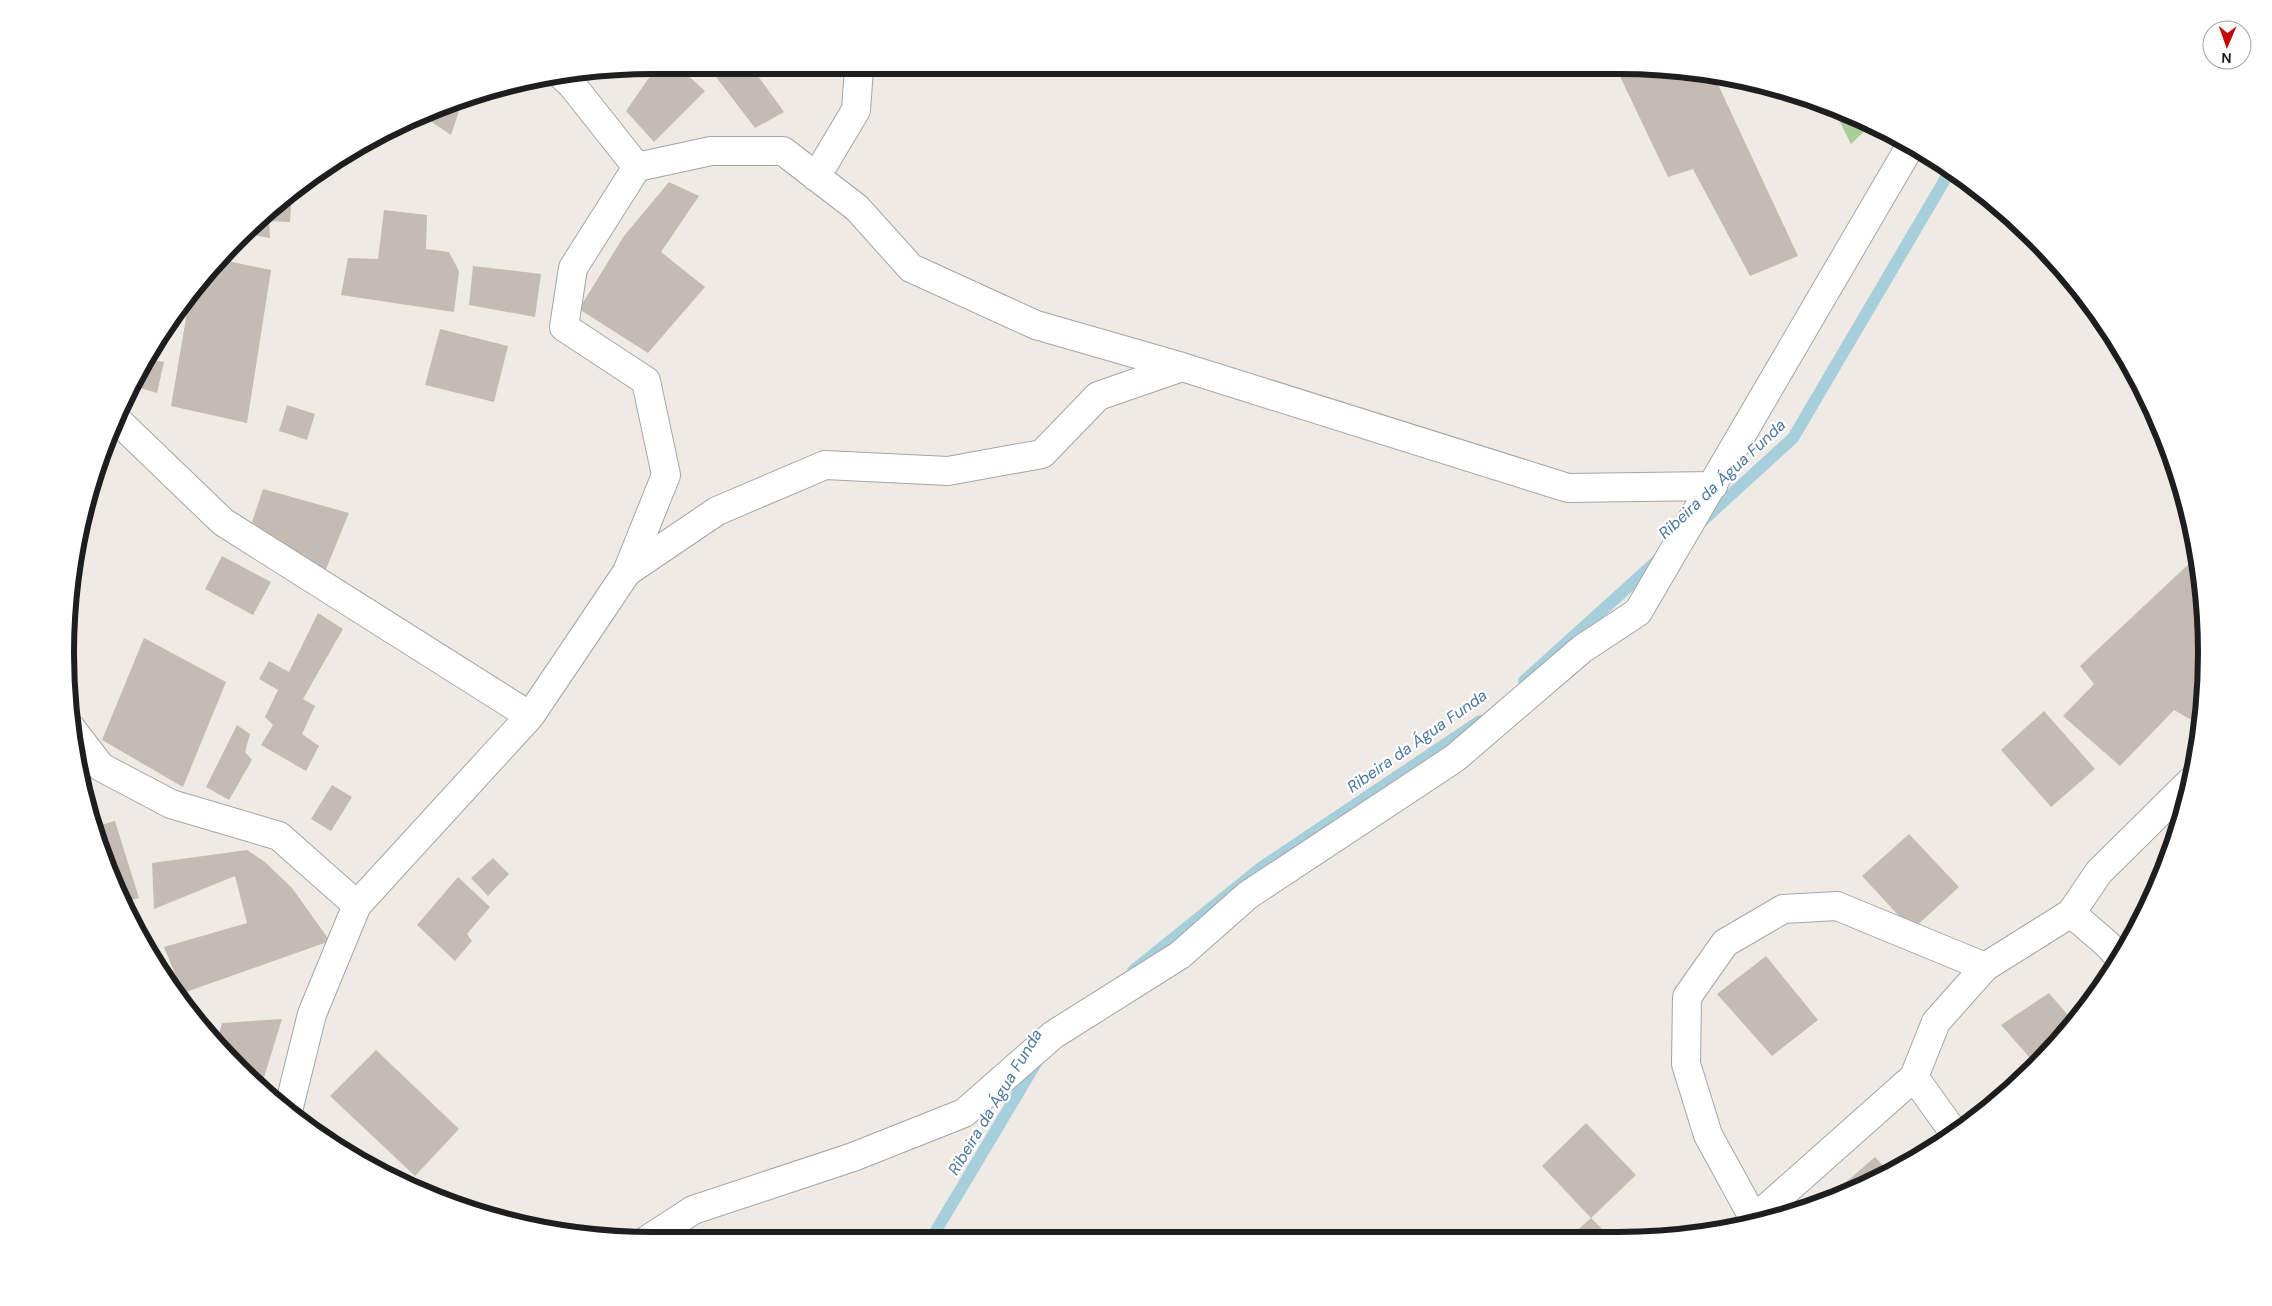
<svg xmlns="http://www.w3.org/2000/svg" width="2272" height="1306" font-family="'DM Sans',sans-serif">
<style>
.forest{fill:#a9cc9b}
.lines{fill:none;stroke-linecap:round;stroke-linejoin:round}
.stream{stroke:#a6cfdb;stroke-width:12}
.building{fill:#c3bbb4}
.minor-casing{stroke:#a5a5a5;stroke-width:30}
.minor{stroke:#fff;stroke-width:28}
.labels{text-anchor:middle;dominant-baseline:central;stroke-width:4.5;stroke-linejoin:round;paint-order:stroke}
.water-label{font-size:16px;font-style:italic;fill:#4b77a2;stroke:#fff}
.rim{fill:none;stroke:#1e1e1e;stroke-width:6}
</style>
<rect width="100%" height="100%" fill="#efebe4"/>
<path class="forest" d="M1833 108 1871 125 1851 144Z"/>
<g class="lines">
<path class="stream" d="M1701 522 1793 438 1950 171
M1524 681 1658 560
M1133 971 1262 867 1480 721
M931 1239 1039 1058"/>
</g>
<path class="building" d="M1615 66H1657L1715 78 1798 256 1750 276 1693 169 1668 177Z
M753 69 784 112 755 128 713 73 718 70Z
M657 70H682L705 91 654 142 626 111 648 79Z
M464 96 451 135 420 114Z
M669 182 699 196 661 252 705 287 648 353 579 309 624 236Z
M290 191H292L290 222 269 221 270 238 242 233Z
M384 210 427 215 426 249 449 252 459 271 454 312 341 295 348 258 378 259Z
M224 254 223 260 271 270 247 423 171 406 190 295Z
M473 266 541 274 535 317 469 305Z
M440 329 508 346 494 402 425 385Z
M146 359 164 362 157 393 130 385Z
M287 405 315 414 307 440 279 431Z
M263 489 349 513 324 574 252 522Z
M222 556 271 582 253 615 205 589Z
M2193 560 2197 564 2206 615 2202 726 2174 710 2120 766 2063 716 2094 684 2080 666Z
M318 613 343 629 303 699 315 706 302 734 319 746 306 771 261 745 273 725 265 717 278 690 259 679 269 661 289 672Z
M144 638 226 682 183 787 102 740Z
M2044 711 2095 769 2051 807 2001 750Z
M237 725 250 734 245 752 252 760 229 800 206 787Z
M332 785 352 797 331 831 311 819Z
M115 821 139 898 122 902 110 878 94 827Z
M1909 834 1959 887 1912 930 1862 876Z
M247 850 265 862 292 888 330 941 183 993 164 947 247 923 235 876 154 909 152 863Z
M493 858 509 874 488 896 471 878Z
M458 877 490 907 467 934 472 941 455 961 417 925Z
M2152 894 2138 926 2129 919Z
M1766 956 1818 1020 1772 1056 1717 994Z
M2049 993 2072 1020 2037 1066 2001 1025Z
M282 1019 260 1090 216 1045 222 1023Z
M376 1050 459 1129 415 1176 330 1096Z
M1586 1123 1636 1175 1591 1218 1542 1166Z
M1875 1157 1888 1171 1823 1202Z
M1591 1218 1609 1236H1571Z"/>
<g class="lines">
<g class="minor-casing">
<path id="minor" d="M560 74 572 85 637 167
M816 177 856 110 859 69
M116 419 223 522 530 716 627 572 717 511 825 465 948 471 1042 454 1098 396 1182 367 1568 488 1713 486
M627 572 666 475 646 381 564 327 573 268 637 167 711 151H783L857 208 911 268 1036 325 1182 367
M71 728 101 767 171 804 279 836 357 905 530 716
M2071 913 2107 944 2120 958
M1985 967 1837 906 1783 909 1725 943 1687 997 1686 1064 1708 1135 1754 1219 1914 1077 1936 1022 1985 967 2071 913 2099 872 2190 782
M1914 1077 1955 1134
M288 1111 312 1014 357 905
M647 1240 693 1210 853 1157 964 1113 1053 1035 1180 955 1248 895 1455 758 1582 649 1638 612 1912 143"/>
</g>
<use href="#minor" class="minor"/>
</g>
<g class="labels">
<g class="water-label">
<text transform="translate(1722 479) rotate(-43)">Ribeira da Água Funda</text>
<text transform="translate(1417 741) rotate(-35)">Ribeira da Água Funda</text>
<text transform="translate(995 1102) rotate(-59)">Ribeira da Água Funda</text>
</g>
</g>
<path d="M0 0H2272V1306H0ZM653 74H1619A579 579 0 0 1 2198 653V653A579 579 0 0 1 1619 1232H653A579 579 0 0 1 74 653V653A579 579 0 0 1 653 74Z" fill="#fff" fill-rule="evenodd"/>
<path class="rim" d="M653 74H1619A579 579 0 0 1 2198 653V653A579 579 0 0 1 1619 1232H653A579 579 0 0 1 74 653V653A579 579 0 0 1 653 74Z"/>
<g transform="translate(2227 45) rotate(182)"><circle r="24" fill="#ffffff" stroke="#a5a5a5"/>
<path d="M0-4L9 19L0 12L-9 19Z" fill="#c40808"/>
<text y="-8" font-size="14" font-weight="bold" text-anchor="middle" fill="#1e1e1e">N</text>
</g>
</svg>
